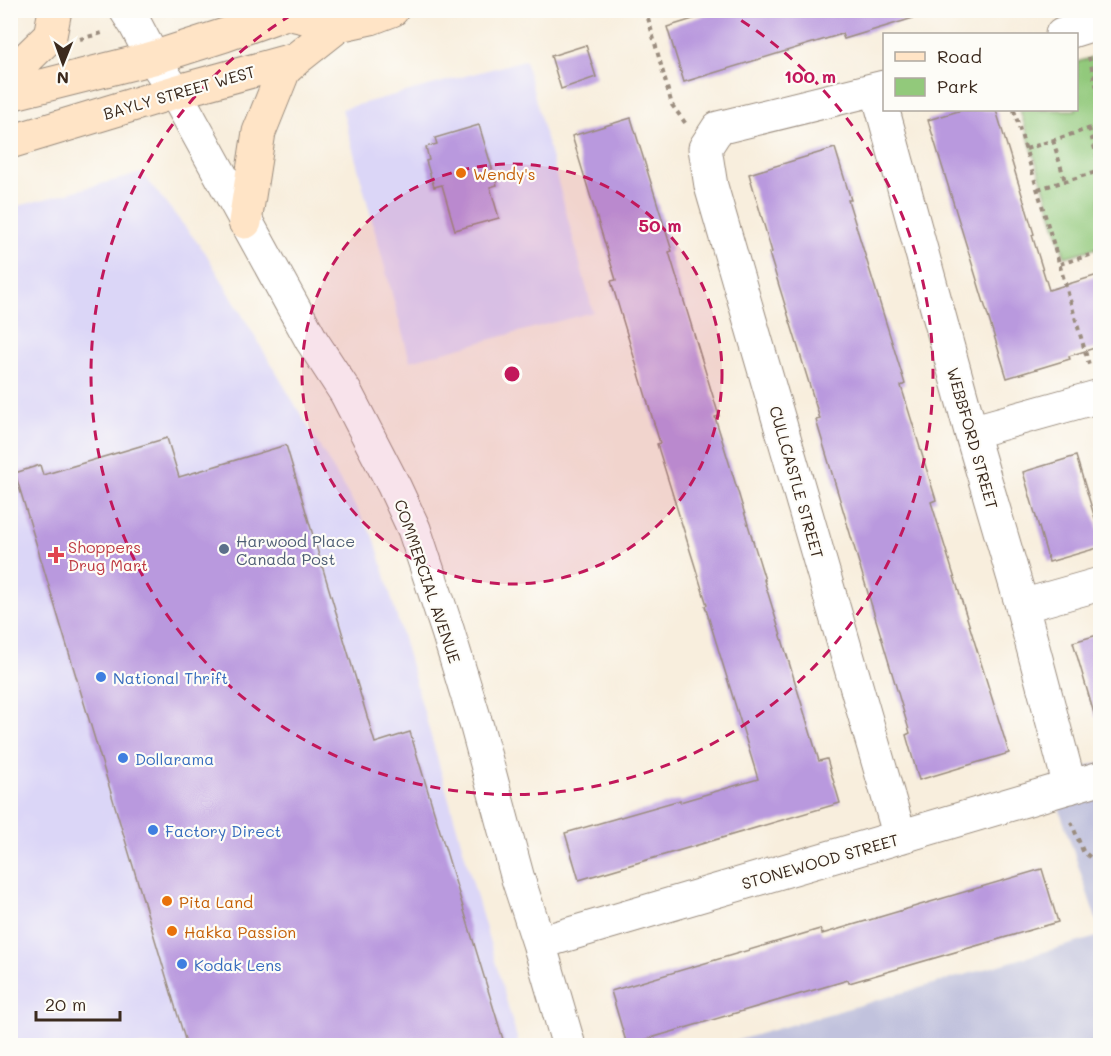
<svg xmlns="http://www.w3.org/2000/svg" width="1111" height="1056" font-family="Mali,sans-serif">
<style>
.built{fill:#dbd6f7}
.industrial{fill:#c1c2dd}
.green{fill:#92c97b;stroke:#667a4c;stroke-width:1.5}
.building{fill:#b999de}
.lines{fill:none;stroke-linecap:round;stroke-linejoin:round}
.minor-casing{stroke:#9a8c7e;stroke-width:35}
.secondary-casing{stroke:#9a8c7e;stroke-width:35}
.path{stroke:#9a8c7e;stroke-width:4;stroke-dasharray:4.5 4.5;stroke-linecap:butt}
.minor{stroke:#fff;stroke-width:33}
.secondary{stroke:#ffe4c6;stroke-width:33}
.ring{fill:none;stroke:#c2185b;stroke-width:3;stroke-dasharray:10 8}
.food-dot{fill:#e8710a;stroke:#fdfcf7;stroke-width:2}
.service-dot{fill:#5c6f8a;stroke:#fdfcf7;stroke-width:2}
.health-dot{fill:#e0444e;stroke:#fdfcf7;stroke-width:2}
.shop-dot{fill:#3f7fe0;stroke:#fdfcf7;stroke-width:2}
.labels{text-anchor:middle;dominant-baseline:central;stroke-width:4.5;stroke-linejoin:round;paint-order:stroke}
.street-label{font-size:16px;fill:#3b2a1e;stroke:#fdfcf7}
.food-label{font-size:16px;fill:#c56008;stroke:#fdfcf7;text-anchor:start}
.service-label{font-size:16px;fill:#4e5e75;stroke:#fdfcf7;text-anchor:start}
.health-label{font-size:16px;fill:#be3a42;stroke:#fdfcf7;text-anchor:start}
.shop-label{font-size:16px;fill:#366cbe;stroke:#fdfcf7;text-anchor:start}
.centre{fill:#c2185b;stroke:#fdfcf7;stroke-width:3}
.ring-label{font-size:18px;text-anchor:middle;font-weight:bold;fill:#c2185b;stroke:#fdfcf7;stroke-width:4.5;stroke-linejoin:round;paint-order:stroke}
</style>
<rect width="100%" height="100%" fill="#fdfcf7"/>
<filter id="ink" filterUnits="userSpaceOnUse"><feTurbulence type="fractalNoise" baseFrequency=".0167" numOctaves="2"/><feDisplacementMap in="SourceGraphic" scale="12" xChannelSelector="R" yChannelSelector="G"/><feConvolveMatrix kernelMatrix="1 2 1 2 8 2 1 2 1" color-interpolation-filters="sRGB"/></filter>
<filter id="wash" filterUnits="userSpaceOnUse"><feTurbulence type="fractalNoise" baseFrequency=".008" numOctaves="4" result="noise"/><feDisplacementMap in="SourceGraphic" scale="24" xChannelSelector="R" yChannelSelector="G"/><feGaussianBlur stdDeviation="1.35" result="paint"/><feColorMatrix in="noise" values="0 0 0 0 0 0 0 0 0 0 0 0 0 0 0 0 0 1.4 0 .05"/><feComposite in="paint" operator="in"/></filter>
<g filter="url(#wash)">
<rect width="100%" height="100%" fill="#f8eedd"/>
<path class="built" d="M525 60 593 312 410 361 342 109Z
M142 173 205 252 375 540 519 1045 11 1046V208Z"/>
<path class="industrial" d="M1100 762V931L1049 778Z
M1100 936V1045H721Z"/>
<path class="green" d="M1100 55V247L1065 257 1020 110H1076L1077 62Z"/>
<g id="blocks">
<path class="building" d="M722 10H919L920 16 844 39 842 34 684 82 667 27Z
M586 45 596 77 561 89 551 56Z
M962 110H996L1034 234 1032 235 1049 290 1101 274V346L1069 356 1070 359 1007 378 928 120Z
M631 118 672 251 669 252 719 416 715 417 765 580H764L819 761 827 759 840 803 579 880 565 833 680 800V802L758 779 705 606 707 605 657 444 660 443 611 281 616 280 572 136Z
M479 125 497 185 490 187 499 218 455 230 442 185 434 187 426 161 429 160 426 147 437 144 435 138Z
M835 148 851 200H848L905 384 901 386 936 500 931 502 1009 753 919 780 906 735 910 733 816 420 820 419 769 253 772 252 749 174Z
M167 438 179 477 286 445 375 743 410 732 505 1046H187L15 473 40 465 43 475Z
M1076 456 1101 538V547L1049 562 1023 472Z
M1101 634V716L1095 717 1073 642Z
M1042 869 1058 922 849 983 848 980 627 1045 611 991 820 929 822 934Z"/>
</g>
</g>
<g filter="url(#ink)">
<use href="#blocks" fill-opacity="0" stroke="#9a8c7e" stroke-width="1.5"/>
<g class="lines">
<g class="minor-casing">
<path id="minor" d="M126 10 135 24 153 58 175 92 312 341 346 393 394 486 414 529 448 632 477 727 518 879 539 943 569 1046
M1062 34 1100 22
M884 87 718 128 705 148 711 186 900 837
M877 89 971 432 1022 606 1070 787
M971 432 1100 396
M1022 606 1100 584
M539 943 1100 778"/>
</g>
<g class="secondary-casing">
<path id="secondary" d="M10 75 50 36 55 10
M10 94 153 58 225 35 286 13 339 25 371 18 392 10
M10 142 175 92 296 59 339 25
M245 222 259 132 284 70 296 59"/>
</g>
<path class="path" d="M648 18 672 105 686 124
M80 39 102 33
M1089 57 1100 100
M1014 110 1090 368
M1089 128 1100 167
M1053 140 1065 181
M1026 149 1100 125
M1038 189 1100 171
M1060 264 1100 252
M1071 822 1083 851 1100 866"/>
<use href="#minor" class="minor"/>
<use href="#secondary" class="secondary"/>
</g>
</g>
<circle cx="512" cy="374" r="210" fill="#c2185b" fill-opacity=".12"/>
<g class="ring">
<circle cx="512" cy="374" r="210"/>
<path d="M726 11A421 421 0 1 1 298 11"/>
</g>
<g class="food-dot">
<circle cx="461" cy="173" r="6"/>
<circle cx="167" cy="901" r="6"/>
<circle cx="172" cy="931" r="6"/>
</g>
<circle class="service-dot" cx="224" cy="549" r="6"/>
<path class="health-dot" d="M53 546h6v6h6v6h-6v6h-6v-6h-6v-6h6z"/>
<g class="shop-dot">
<circle cx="101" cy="677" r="6"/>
<circle cx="123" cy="758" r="6"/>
<circle cx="153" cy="830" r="6"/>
<circle cx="182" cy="964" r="6"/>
</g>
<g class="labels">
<g class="street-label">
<text transform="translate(179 92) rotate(-16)">BAYLY STREET WEST</text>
<text transform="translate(973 438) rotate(74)">WEBBFORD STREET</text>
<text transform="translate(797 482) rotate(74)">CULLCASTLE STREET</text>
<text transform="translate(428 581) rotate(71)">COMMERCIAL AVENUE</text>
<text transform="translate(820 861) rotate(-16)">STONEWOOD STREET</text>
</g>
<g class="food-label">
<text x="473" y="173">Wendy's</text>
<text x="179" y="901">Pita Land</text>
<text x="184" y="931">Hakka Passion</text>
</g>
<g class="service-label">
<text x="236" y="540">Harwood Place<tspan x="236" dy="18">Canada Post</tspan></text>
</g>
<g class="health-label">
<text x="68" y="546">Shoppers<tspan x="68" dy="18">Drug Mart</tspan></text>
</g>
<g class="shop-label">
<text x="113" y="677">National Thrift</text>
<text x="135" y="758">Dollarama</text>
<text x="165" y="830">Factory Direct</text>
<text x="194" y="964">Kodak Lens</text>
</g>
</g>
<circle cx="512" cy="374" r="9" class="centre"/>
<g class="ring-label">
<text x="810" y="83">100 m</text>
<text x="660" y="232">50 m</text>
</g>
<rect width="1111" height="1056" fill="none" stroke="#fdfcf7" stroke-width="36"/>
<rect x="883" y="33" width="195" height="78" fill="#fdfcf7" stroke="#afa8a0" stroke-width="1.5"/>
<rect x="895" y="52" width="30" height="9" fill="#ffe4c6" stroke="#afa8a0" stroke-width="1.5"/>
<text x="937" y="63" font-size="18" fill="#3b2a1e">Road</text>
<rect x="895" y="78" width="30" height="18" fill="#92c97b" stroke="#afa8a0" stroke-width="1.5"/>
<text x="937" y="93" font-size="18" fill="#3b2a1e">Park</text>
<g transform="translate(63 63) rotate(181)" stroke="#fdfcf7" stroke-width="4.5" paint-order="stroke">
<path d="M0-4.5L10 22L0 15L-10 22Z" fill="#3b2a1e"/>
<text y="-9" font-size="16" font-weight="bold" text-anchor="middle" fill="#3b2a1e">N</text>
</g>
<path d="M36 1011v9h84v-9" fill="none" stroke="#3b2a1e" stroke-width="3"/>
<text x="45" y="1011" font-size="18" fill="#3b2a1e" stroke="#fdfcf7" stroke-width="4.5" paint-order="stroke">20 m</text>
</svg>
